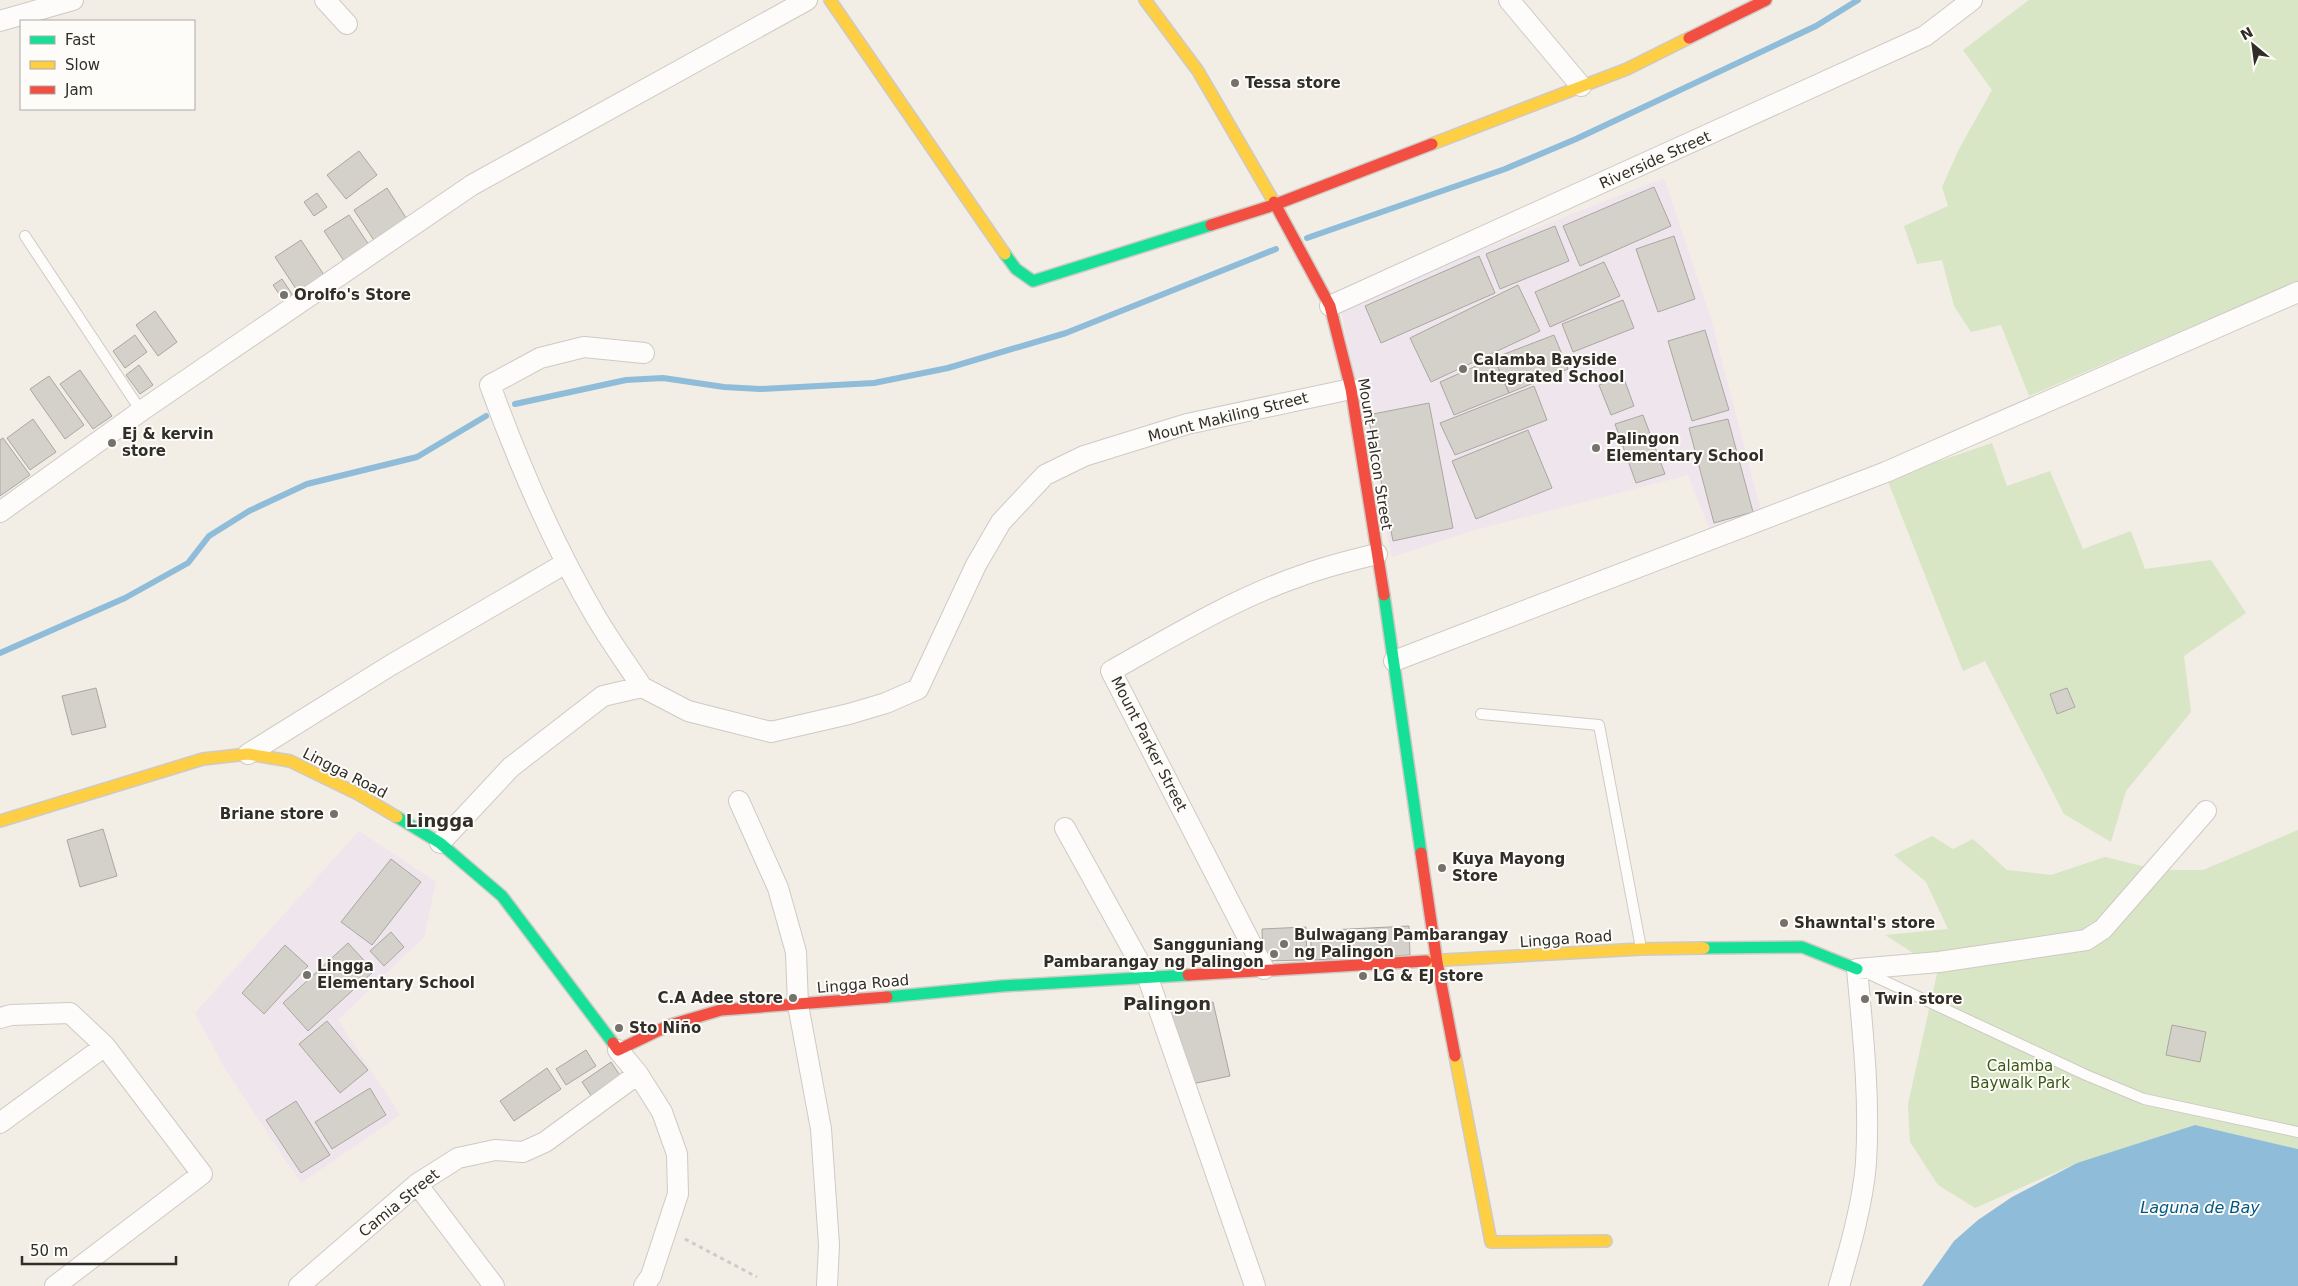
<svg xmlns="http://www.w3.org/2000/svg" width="2298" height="1286" font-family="'DejaVu Sans',sans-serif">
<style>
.education{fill:#efe6ed}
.green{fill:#d8e6c5}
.water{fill:#8ebcd9}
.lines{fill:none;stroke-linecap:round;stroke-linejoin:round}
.stream{stroke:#8ebcd9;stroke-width:6}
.building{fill:#d4d0ca;stroke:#aaa7a1}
.lane-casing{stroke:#cecac4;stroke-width:12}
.street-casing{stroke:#cecac4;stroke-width:22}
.fast-casing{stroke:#cecac4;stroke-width:14}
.slow-casing{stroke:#cecac4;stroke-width:14}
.jam-casing{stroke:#cecac4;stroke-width:14}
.path{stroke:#ceccc9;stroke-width:3;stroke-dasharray:4 4;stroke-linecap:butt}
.lane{stroke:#fdfcfb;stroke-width:10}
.street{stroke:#fdfcfb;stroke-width:20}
.fast{stroke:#16e098;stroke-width:11}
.slow{stroke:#ffcf43;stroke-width:11}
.jam{stroke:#f24e42;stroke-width:11}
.poi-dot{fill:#75716b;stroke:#fefcf9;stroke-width:2}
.labels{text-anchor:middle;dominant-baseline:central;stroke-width:4;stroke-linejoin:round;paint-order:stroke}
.poi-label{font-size:15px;font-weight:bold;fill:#312e29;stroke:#fefcf9;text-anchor:start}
.street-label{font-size:15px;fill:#312e29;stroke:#fefcf9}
.park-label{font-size:15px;fill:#385815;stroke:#fefcf9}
.water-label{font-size:16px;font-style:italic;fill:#005884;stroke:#fefcf9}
.quarter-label{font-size:18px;font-weight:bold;fill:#312e29;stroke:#fefcf9}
</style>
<rect width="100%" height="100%" fill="#f2ede5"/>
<path class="education" d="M1664 178 1711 319 1761 511 1710 530 1688 475 1475 530 1392 557 1340 305Z
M359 831 436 882 424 937 338 1020 400 1115 301 1183 224 1067 195 1013Z"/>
<path class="green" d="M2029 0H2298V281L2029 396 2001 325 1971 332 1954 306 1942 260 1917 264 1904 226 1948 206 1942 187 1959 149 1992 90 1963 50Z
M1992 443 2007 486 2050 471 2083 549 2131 531 2145 569 2211 560 2246 613 2184 656 2191 712 2126 791 2111 842 2064 814 1985 661 1963 671 1887 479Z
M2298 830V1149L2195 1125 2077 1163 1975 1208 1938 1185 1910 1142 1908 1104 1938 969 1885 935 1948 929 1926 882 1894 855 1932 836 1953 849 1973 839 2007 870 2051 875 2105 857 2158 870H2203Z"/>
<path class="water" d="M2195 1125 2298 1149V1286H1922L1954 1241 1978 1220 2012 1197 2077 1163Z"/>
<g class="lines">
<path class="stream" d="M1307 238 1505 169 1576 139 1816 26 1858 0
M515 404 626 380 663 378 724 387 760 389 874 383 948 368 1066 333 1276 249
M0 653 125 598 188 563 209 536 249 511 307 484 417 457 486 416"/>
</g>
<path class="building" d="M359 151 377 175 346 199 327 175Z
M1654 187 1671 226 1580 266 1563 226Z
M387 188 410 224 377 245 354 210Z
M317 193 327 207 314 216 304 202Z
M349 215 371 248 346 264 324 231Z
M1555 226 1569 261 1500 289 1486 254Z
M1674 236 1695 299 1658 312 1636 249Z
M301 240 326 278 300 295 275 257Z
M1479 256 1495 293 1381 343 1365 306Z
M1604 262 1620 296 1550 327 1535 292Z
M282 279 296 300 287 306 273 285Z
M1518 285 1540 331 1431 382 1410 338Z
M1623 300 1634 328 1573 352 1562 324Z
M155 311 177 342 158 356 136 325Z
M1705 330 1729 410 1692 421 1668 341Z
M135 335 147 352 125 368 113 351Z
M1554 335 1568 369 1509 393 1494 358Z
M1494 358 1509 393 1454 415 1440 382Z
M139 365 153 385 140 394 126 375Z
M80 370 112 416 93 429 60 384Z
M49 376 84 425 65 439 30 389Z
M1623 376 1634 406 1611 415 1599 385Z
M1534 386 1547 420 1455 455 1440 423Z
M1429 403 1453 528 1393 541 1368 415Z
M1643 415 1665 474 1636 483 1615 424Z
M33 419 56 452 30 470 7 438Z
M1728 419 1753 512 1714 523 1689 428Z
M1528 430 1552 488 1476 519 1452 461Z
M3 438 30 475 0 496V440Z
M96 688 106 727 72 735 62 696Z
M2067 688 2075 707 2057 714 2050 694Z
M103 829 117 876 80 887 67 840Z
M391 859 421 882 372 945 341 922Z
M1409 926 1410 955 1312 960 1310 931Z
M1306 927 1307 960 1263 961 1262 929Z
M391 932 404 947 384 966 370 951Z
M348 943 374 971 308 1031 283 1003Z
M285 945 308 966 264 1014 242 993Z
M1213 1002 1230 1076 1187 1085 1166 1012Z
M327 1021 368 1070 340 1093 299 1044Z
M2172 1025 2206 1032 2200 1062 2166 1055Z
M586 1050 596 1066 566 1085 556 1069Z
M611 1062 621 1077 592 1097 582 1082Z
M547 1068 561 1089 514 1121 500 1101Z
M370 1088 386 1115 332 1149 315 1122Z
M296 1101 330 1155 301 1173 266 1120Z"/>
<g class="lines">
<g class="lane-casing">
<path id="lane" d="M25 236 141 411
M1481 714 1599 725 1641 948
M1865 972 2086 1075 2144 1099 2298 1132"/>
</g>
<g class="street-casing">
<path id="street" d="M325 0 347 24
M1509 0 1581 86
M0 21 73 0
M1330 306 1925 36 1972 0
M0 512 141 411 472 185 807 0
M1394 661 1886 472 2298 292
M642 687C627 664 610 641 596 617 553 544 519 465 490 385L540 358 584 347 644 353
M248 754 391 665 566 563
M739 801 778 888 796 952 798 1005 821 1129 829 1245 827 1286
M1065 828 1148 978 1255 1286
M440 843 511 767 603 696 642 687 688 711 771 732 849 714 886 703 918 689 976 565 1001 522 1045 475 1084 456 1187 424 1351 389
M1264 969 1111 671C1173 636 1235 598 1303 575 1327 566 1352 560 1377 554
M0 1018 11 1015 70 1013 105 1046 202 1174 55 1286
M618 1050 638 1074 662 1112 677 1154 678 1194 651 1276 644 1286
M0 1123 105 1046
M417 1184 494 1286
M299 1286 417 1184 458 1158 495 1150 523 1152 545 1142 638 1074
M1839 1286C1850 1248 1863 1202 1866 1163 1870 1098 1863 1034 1857 969L1939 962 2086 940 2103 929 2206 811"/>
</g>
<g class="fast-casing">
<path id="fast" d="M1005 254 1016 269 1033 281 1211 225
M1384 595 1421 853
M397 817 440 843 502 896 613 1043
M1704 948 1802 947 1857 969
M887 997 1002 986 1188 975"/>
</g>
<g class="slow-casing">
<path id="slow" d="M830 0 1005 254
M1145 0 1198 71 1274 202
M1432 144 1627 69 1689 38
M0 821 203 759 248 754 290 761 358 794 397 817
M1426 961 1641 949 1704 948
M1455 1056 1491 1242 1606 1241"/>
</g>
<g class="jam-casing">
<path id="jam" d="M1689 38 1766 0
M1274 202 1330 306 1351 389 1384 595
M1211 225 1274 205 1432 144
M1421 853 1437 962 1455 1056
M1188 975 1426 961
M613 1043 618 1050 670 1025 721 1010 887 997"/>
</g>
<path class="path" d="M685 1239 757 1277"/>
<use href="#lane" class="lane"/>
<use href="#street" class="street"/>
<use href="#fast" class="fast"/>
<use href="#slow" class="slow"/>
<use href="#jam" class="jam"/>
</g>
<g class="poi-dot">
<circle cx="1235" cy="83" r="5"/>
<circle cx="284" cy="295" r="5"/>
<circle cx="1463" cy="369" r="5"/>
<circle cx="112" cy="443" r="5"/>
<circle cx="1596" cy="448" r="5"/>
<circle cx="334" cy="814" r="5"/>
<circle cx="1442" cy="868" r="5"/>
<circle cx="1784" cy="923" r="5"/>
<circle cx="1284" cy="944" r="5"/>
<circle cx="1274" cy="954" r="5"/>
<circle cx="307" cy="975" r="5"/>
<circle cx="1363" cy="976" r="5"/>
<circle cx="793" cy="998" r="5"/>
<circle cx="1865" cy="999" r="5"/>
<circle cx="619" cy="1028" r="5"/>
</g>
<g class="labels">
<g class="poi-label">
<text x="1245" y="83">Tessa store</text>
<text x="294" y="295">Orolfo's Store</text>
<text x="1473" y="360">Calamba Bayside<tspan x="1473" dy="17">Integrated School</tspan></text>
<text x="122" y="434">Ej &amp; kervin<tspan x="122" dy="17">store</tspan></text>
<text x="1606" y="439">Palingon<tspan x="1606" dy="17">Elementary School</tspan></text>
<text x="324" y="814" text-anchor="end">Briane store</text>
<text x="1452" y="859">Kuya Mayong<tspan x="1452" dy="17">Store</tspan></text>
<text x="1794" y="923">Shawntal's store</text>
<text x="1294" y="935">Bulwagang Pambarangay<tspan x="1294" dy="17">ng Palingon</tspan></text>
<text x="1264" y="945" text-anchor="end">Sangguniang<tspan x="1264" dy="17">Pambarangay ng Palingon</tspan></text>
<text x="317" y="966">Lingga<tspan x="317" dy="17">Elementary School</tspan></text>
<text x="1373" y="976">LG &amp; EJ store</text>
<text x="783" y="998" text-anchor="end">C.A Adee store</text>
<text x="1875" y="999">Twin store</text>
<text x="629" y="1028">Sto Niño</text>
</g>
<g class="street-label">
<text transform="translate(1655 160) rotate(-24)">Riverside Street</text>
<text transform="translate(1228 417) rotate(-14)">Mount Makiling Street</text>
<text transform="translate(1375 454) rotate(81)">Mount Halcon Street</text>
<text transform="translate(1149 744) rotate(63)">Mount Parker Street</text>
<text transform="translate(345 773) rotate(27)">Lingga Road</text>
<text transform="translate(1566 939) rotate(-4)">Lingga Road</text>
<text transform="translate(863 984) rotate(-5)">Lingga Road</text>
<text transform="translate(399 1203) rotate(-39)">Camia Street</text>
</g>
<g class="park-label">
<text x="2020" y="1066">Calamba<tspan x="2020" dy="17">Baywalk Park</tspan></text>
</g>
<g class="water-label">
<text x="2200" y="1207">Laguna de Bay</text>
</g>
<g class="quarter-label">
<text x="440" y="820">Lingga</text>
<text x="1167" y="1003">Palingon</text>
</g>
</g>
<rect x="20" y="20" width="175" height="90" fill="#fefcf9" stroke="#acaaa6"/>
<rect x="30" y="36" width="25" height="8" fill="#16e098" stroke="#acaaa6"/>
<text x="65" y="45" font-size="15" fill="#312e29">Fast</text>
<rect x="30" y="61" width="25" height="8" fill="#ffcf43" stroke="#acaaa6"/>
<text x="65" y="70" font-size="15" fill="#312e29">Slow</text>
<rect x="30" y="86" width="25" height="8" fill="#f24e42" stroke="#acaaa6"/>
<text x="65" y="95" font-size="15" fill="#312e29">Jam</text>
<g transform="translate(2253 45) rotate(331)" stroke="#fefcf9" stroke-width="4" paint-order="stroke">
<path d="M0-4L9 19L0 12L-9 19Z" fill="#312e29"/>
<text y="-8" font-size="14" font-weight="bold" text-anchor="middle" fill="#312e29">N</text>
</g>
<path d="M22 1256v8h154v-8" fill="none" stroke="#312e29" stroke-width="2.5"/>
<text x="30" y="1256" font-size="15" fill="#312e29" stroke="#fefcf9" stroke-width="4" paint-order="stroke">50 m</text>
</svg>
